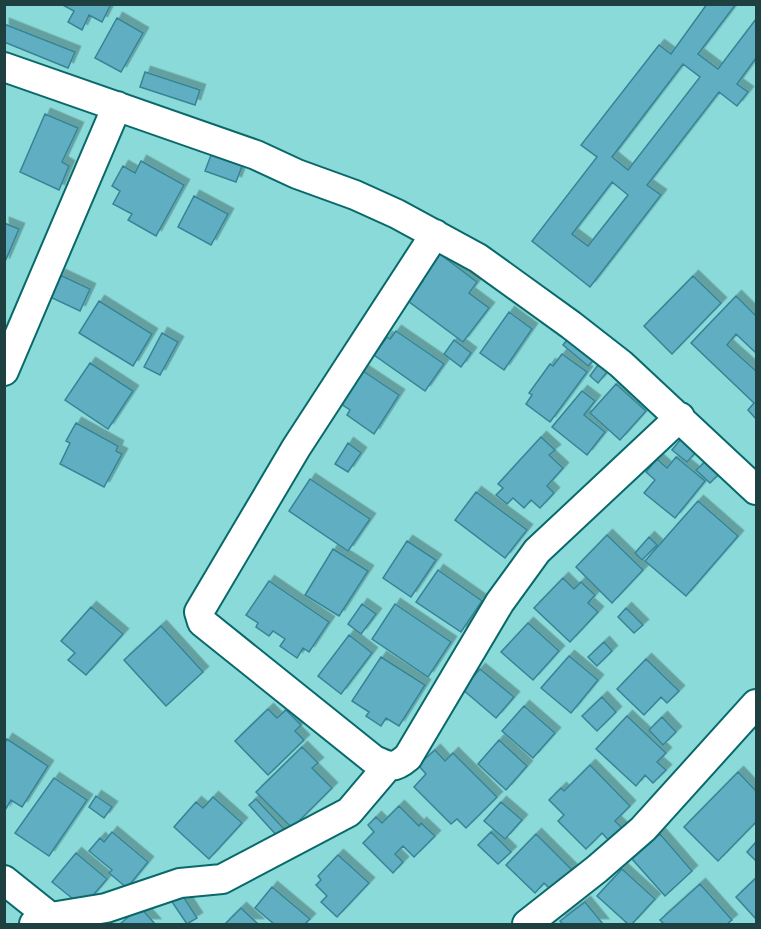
<svg xmlns="http://www.w3.org/2000/svg" width="761" height="929" font-family="'Work Sans',sans-serif">
<style>
.building{fill:#61aec2;stroke:#378395;stroke-width:1.5;fill-rule:evenodd;filter:url(#shadow)}
.lines{fill:none;stroke-linecap:round;stroke-linejoin:round}
.minor-casing{stroke:#09696a;stroke-width:32}
.minor{stroke:#fff;stroke-width:28}
</style>
<defs>
<filter id="shadow"><feDropShadow dx="5.5" dy="-5.5" stdDeviation="0" flood-color="#0004"/></filter>
</defs>
<rect width="100%" height="100%" fill="#8adada"/>
<path class="building" d="M61 4H111L102 22 89 15 82 30 68 22 74 11Z
M707 4H736L698 54 718 69 756 19V58L737 84 748 92 737 106 719 92 647 185 661 195 590 287 532 241 597 157 581 145 659 45 671 54ZM683 64 700 77 628 170 612 157ZM612 182 628 195 588 246 572 234Z
M117 18 143 33 121 72 95 58Z
M4 24 75 52 68 68 4 42Z
M145 72 200 90 195 105 140 87Z
M45 114 78 128 62 162 69 166 59 190 20 172Z
M211 155 242 166 236 182 205 171Z
M141 161 184 185 156 236 128 220 132 214 113 204 120 191 112 186 123 166 135 173Z
M194 196 228 214 211 245 178 227Z
M4 223 19 229 4 264Z
M436 251 477 282 469 293 489 308 463 342 408 301 423 281 417 277Z
M60 275 90 289 80 311 50 297Z
M693 276 721 303 672 354 644 326Z
M736 296 756 316V353L736 334 727 345 756 371V419L748 410 754 403 691 343Z
M99 301 152 334 133 366 79 333Z
M509 312 532 329 504 370 480 353Z
M396 331 444 364 425 391 374 355 387 337 390 339Z
M162 333 178 342 160 375 144 367Z
M454 340 471 353 461 367 444 354Z
M567 340 593 361 588 366 563 345Z
M562 354 587 372 550 422 526 404 532 395 529 393 550 364 553 366Z
M90 363 133 391 108 429 65 400Z
M598 365 607 372 598 383 590 376Z
M357 367 399 395 374 434 347 415 350 410 335 400Z
M616 384 646 411 620 440 590 413Z
M582 391 595 401 584 415 605 432 587 455 552 427Z
M76 423 118 446 116 451 122 454 104 487 60 464 70 443 66 441Z
M541 437 555 450 549 455 563 468 547 486 554 493 540 508 531 500 524 508 513 498 507 504 496 495 503 488 498 484Z
M681 439 696 452 687 462 672 450Z
M348 443 361 453 348 472 335 464Z
M676 457 705 481 675 518 644 493 655 480 646 472 657 459 667 468Z
M705 462 718 475 710 483 696 470Z
M310 479 370 519 348 551 289 511Z
M476 492 527 530 505 558 455 520Z
M698 501 738 536 686 596 645 561Z
M607 535 643 570 612 603 576 567Z
M649 537 657 545 642 560 635 553Z
M407 541 436 560 411 597 383 578Z
M333 549 368 571 339 616 305 595Z
M438 570 482 601 461 632 416 602Z
M563 578 574 589 581 582 595 595 588 603 598 612 570 642 534 608Z
M269 581 329 622 309 652 303 648 297 658 280 646 285 639 273 631 269 636 256 627 258 623 246 615Z
M362 604 376 614 361 634 348 624Z
M395 604 451 642 428 677 372 639Z
M91 607 123 634 86 675 68 660 75 653 61 641Z
M626 608 643 625 634 633 618 617Z
M528 623 559 651 533 680 501 652Z
M161 626 203 672 166 706 124 660Z
M349 635 372 653 341 694 318 676Z
M604 642 612 651 597 666 588 657Z
M569 656 598 680 571 713 541 688Z
M381 657 425 685 399 726 386 718 381 726 366 716 369 712 352 701Z
M646 659 679 691 667 703 661 697 644 715 617 689Z
M480 669 514 697 496 718 462 689Z
M602 697 616 712 597 731 582 716Z
M524 706 555 733 533 758 502 731Z
M268 709 277 718 286 710 301 725 295 731 304 740 268 775 235 741Z
M627 716 666 753 657 762 666 770 653 783 645 775 636 786 596 749Z
M662 717 676 732 663 745 649 730Z
M7 739 48 766 22 807 11 800 5 810 4 744Z
M499 740 527 766 506 790 478 764Z
M302 747 318 763 312 768 332 788 292 828 256 792Z
M435 750 445 761 453 753 497 797 466 828 457 819 451 824 414 787 426 774 418 765Z
M590 765 630 806 615 821 624 830 611 843 602 833 586 849 558 821 564 815 549 800 561 788 564 791Z
M738 772 756 791V822L718 861 684 827Z
M54 778 87 800 49 856 15 833Z
M96 796 112 807 104 818 89 807Z
M213 797 242 823 209 859 174 827 196 802 203 808Z
M256 799 285 830 278 837 249 805Z
M501 802 522 820 505 839 484 821Z
M399 806 419 826 421 823 435 836 414 857 403 846 395 854 403 862 393 873 363 843 374 832 368 825 376 817 382 823Z
M112 832 148 862 127 888 109 873 112 870 89 851 100 838 104 842Z
M491 832 511 852 498 864 478 845Z
M536 834 572 870 552 891 544 883 535 893 506 865Z
M660 834 692 871 665 896 632 859Z
M756 842V861L747 852Z
M76 853 107 879 83 907 52 882Z
M338 855 369 883 337 917 321 902 327 896 316 885 321 880 318 876Z
M622 869 655 899 632 924H628L597 896Z
M756 878V919L736 897Z
M700 884 732 920 727 924H664L660 920Z
M272 887 310 919 305 924H274L255 908Z
M179 890 197 918 187 924 168 896Z
M585 902 603 924H563L560 921Z
M140 907 155 924H120Z
M241 908 258 924H225Z"/>
<g class="lines">
<g class="minor-casing">
<path id="minor" d="M4 67 256 155 297 174 355 195 397 214 478 258 571 325 621 364 756 490
M435 234 296 448 199 612 202 622 374 760C390 767 394 769 408 757L500 602 537 551 680 417
M4 371 117 106
M4 880 59 924
M34 924 51 917 106 908 180 883 222 879 349 812 388 766
M527 924 597 869 643 829 756 704"/>
</g>
<use href="#minor" class="minor"/>
</g>
<rect width="761" height="929" fill="none" stroke="#1f4040" stroke-width="12"/>
</svg>
